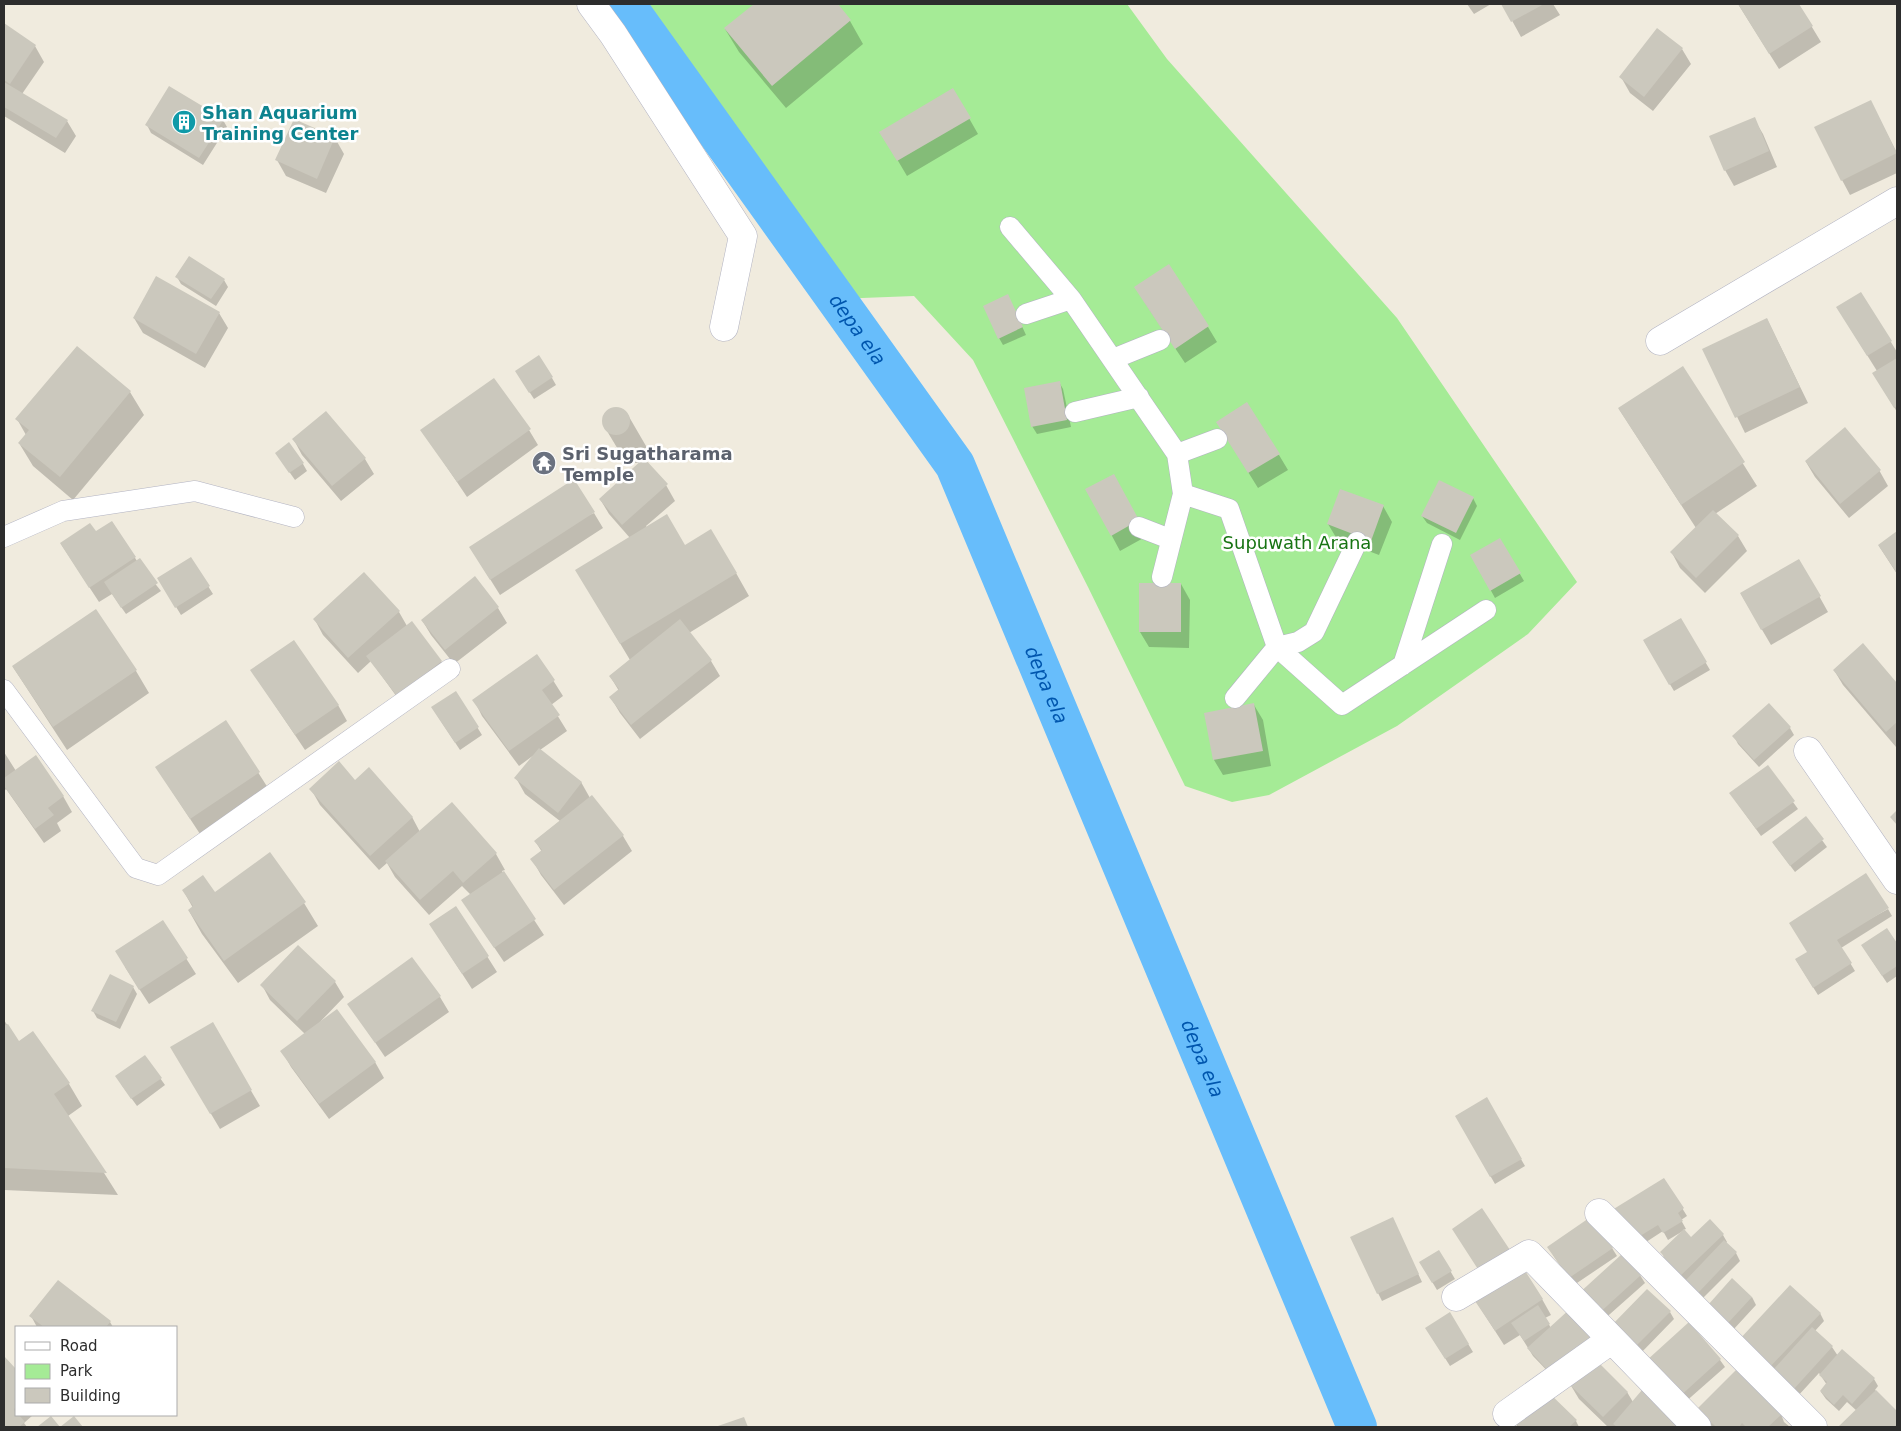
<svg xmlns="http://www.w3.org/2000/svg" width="1901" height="1431" font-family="'DejaVu Sans',sans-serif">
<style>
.green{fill:#a5eb96}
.shadow{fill:#0003}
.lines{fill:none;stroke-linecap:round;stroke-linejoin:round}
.canal{stroke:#67bdfb;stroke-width:40}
.building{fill:#cbc8bd}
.lane-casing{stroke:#b2b3c2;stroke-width:21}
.street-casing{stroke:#b2b3c2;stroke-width:29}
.lane{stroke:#fff;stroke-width:20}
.street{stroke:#fff;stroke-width:28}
.labels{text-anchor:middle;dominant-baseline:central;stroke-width:5;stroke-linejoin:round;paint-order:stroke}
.culture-label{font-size:18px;font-weight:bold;fill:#0d838f;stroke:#fff;text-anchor:start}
.worship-label{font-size:18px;font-weight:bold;fill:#5b616d;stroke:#fff;text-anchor:start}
.park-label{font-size:18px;fill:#187413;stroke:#fff}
.water-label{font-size:19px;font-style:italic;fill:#0056ae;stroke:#fff}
</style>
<rect width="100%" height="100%" fill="#f0ebde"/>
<path class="green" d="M625 4H1127L1167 59 1397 318 1577 582 1528 634 1397 726 1269 795 1232 802 1185 786 1088 587 973 360 914 296 836 299Z"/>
<path class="shadow" d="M756 4H836L850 21 863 44 786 108 739 52 725 29Z
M1467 4H1491L1474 14Z
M1503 4H1553L1560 15 1521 37Z
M1738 4H1798L1821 42 1779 69Z
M4 24 35 46 44 62 22 94 67 121 76 136 65 153 4 116Z
M1682 49 1691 64 1653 111 1630 93 1621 77Z
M953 90 978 134 907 176 881 132Z
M1870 101 1897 153V173L1850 195 1842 180Z
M1754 119 1763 134 1777 167 1734 186 1725 170Z
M223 120 227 127 203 165 151 133 147 125Z
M295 121 335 138 344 154 326 193 286 176 277 160Z
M177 277 224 280 228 287 216 306 181 284Z
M1861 293 1897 352V412L1883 389 1877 371 1847 323Z
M1008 296 1026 335 1003 345 999 338Z
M1145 303 1208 327 1217 342 1185 363Z
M219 313 228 328 205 368 143 333 134 318Z
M1767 319 1808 403 1745 433 1704 349Z
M77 347 130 392 144 415 73 500 33 466 19 443 26 435 17 419Z
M1683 368 1757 486 1715 514 1738 536 1747 551 1705 593 1680 568 1672 553 1696 528 1619 409Z
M552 378 556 385 534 399 521 379Z
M1059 382 1063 389 1071 427 1037 434 1032 426Z
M611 409H621L628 415 646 446V456L643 459 666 485 675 501 646 526 647 528 736 573 749 596 689 633 711 661 720 676 640 739 620 713 611 698 619 691 610 676 630 660 590 593 630 538 609 514 600 499 640 463H629L622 456 604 426V415Z
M422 430H529L538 445 467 497Z
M1227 438 1279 455 1288 470 1258 488Z
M294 440 365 459 374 474 341 501 302 455Z
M281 460 303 464 307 471 295 480Z
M1806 462 1879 470 1888 486 1849 518 1815 477Z
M1087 489 1147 536 1120 551Z
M1473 498 1477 506 1460 540 1427 523 1422 516Z
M1383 506 1392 522 1379 555 1337 539 1328 524Z
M594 513 603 528 500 595 480 563Z
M112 522 137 561 161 591 126 614 112 594 99 602 61 544 95 533Z
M1897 533V574L1879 546Z
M1500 540 1524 581 1495 598 1472 556Z
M191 559 213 594 181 615 159 579Z
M1799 560 1828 612 1771 645 1741 594Z
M1141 584H1181L1190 600 1189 648 1149 647 1140 632Z
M498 608 507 623 454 664 431 635 422 620Z
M95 611 136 671 149 693 67 750 13 667Z
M399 612 407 626 441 661 450 677 407 711 371 661 358 673 323 635 315 620Z
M1680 619 1710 670 1674 691 1644 641Z
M1863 645 1897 685V745L1896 747 1843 685 1834 670Z
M537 655 563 696 551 705 567 731 540 750 581 782 590 798 623 836 632 851 564 905 541 875 532 859 542 852 535 841 560 821 525 794 516 778 534 755 519 766 482 716 474 700Z
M252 671 338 705 347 721 305 750Z
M456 693 482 735 460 750 437 715Z
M1254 705 1263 720 1271 766 1223 775 1214 760 1206 714Z
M226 722 268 788 200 834 166 782Z
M1790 728 1794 735 1759 767 1738 744 1734 736Z
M4 752 16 771 63 796 72 812 57 823 61 831 44 843 6 789 4 792Z
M1768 767 1798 809 1761 836 1735 800Z
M355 781 412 817 420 832 496 854 505 870 502 871 544 935 504 962 463 901 471 895 462 886 429 915 395 877 387 863 379 870 320 805 311 789Z
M1806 818 1827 847 1795 872 1773 843Z
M269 854 304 903 318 926 238 983 202 934 189 911 193 908 183 890 215 893Z
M456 907 497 972 472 989 430 924Z
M1888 909 1892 916 1841 948 1855 971 1818 995 1796 960Z
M163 922 196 974 149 1004 125 967Z
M1887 930 1897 946V976L1887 983 1867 953Z
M335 982 344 997 320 1022 337 1011 375 1062 384 1078 329 1119 291 1067 282 1051 305 1034 270 1000 262 985Z
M133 987 137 994 120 1029 97 1018 93 1011Z
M440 997 449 1012 385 1057 349 1004Z
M4 1020 19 1043 69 1084 82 1106 68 1116 118 1195 4 1190Z
M212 1024 260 1106 220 1129 172 1048Z
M160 1078 165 1085 137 1106 121 1084Z
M1486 1099 1525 1166 1495 1184 1456 1116Z
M1664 1179 1687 1216 1681 1220 1686 1229 1683 1230 1691 1239 1723 1235 1727 1242 1726 1243 1736 1253 1740 1261 1702 1299 1683 1284 1661 1252 1683 1231 1668 1240 1663 1231 1637 1248 1614 1210Z
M1396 1226 1422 1282 1382 1301 1378 1293Z
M1612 1248 1617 1256 1574 1285 1553 1255Z
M1439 1252 1455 1279 1437 1290 1421 1263Z
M1640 1275 1645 1283 1601 1322 1583 1303Z
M1752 1297 1756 1305 1733 1330 1713 1312Z
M1474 1298 1542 1299 1551 1315 1545 1318 1551 1328 1557 1381 1533 1356 1520 1335 1504 1345Z
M1670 1312 1674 1319 1638 1356 1616 1335Z
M1820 1313 1824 1321 1815 1331 1832 1347 1838 1356 1874 1379 1878 1386 1875 1390 1897 1413V1427H1840L1857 1411 1847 1402 1839 1411 1826 1399 1821 1392 1827 1385 1819 1373 1797 1397 1744 1349Z
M1450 1314 1473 1352 1450 1366 1431 1336Z
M31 1316 110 1322 113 1327H37Z
M1689 1324 1720 1360 1725 1367 1683 1404 1651 1368Z
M4 1358 16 1371V1415H33L24 1423 27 1427H4Z
M1570 1384 1627 1392 1633 1402 1685 1427H1608L1579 1399Z
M1781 1414 1784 1422 1790 1427H1713L1702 1417Z
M1576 1421 1579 1427H1518L1515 1423Z"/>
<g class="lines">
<path class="canal" id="s1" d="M625 4 955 465 1357 1427"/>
</g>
<path class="building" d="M754 4H838L851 20 772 86 724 28Z
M1501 4H1544L1511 22Z
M1738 4H1799L1813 26 1769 54Z
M4 23 36 45 10 84 4 80Z
M1657 28 1683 48 1644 97 1619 77Z
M4 82 68 120 56 138 4 107Z
M169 86 224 119 199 158 145 125Z
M953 88 971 118 897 161 879 132Z
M1871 100 1897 153 1841 181 1814 127Z
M1755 117 1769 151 1724 171 1709 136Z
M294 119 335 137 317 179 275 160Z
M189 256 225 279 211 299 175 277Z
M1169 264 1209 326 1175 349 1134 287Z
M156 276 220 312 196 354 133 318Z
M1861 292 1892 341 1867 356 1836 307Z
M1008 294 1023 327 998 339 983 306Z
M1767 318 1800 387 1735 418 1702 349Z
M77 346 131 391 60 477 18 443 29 430 15 419Z
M539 355 553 377 529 393 515 371Z
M1897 358V406L1894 408 1872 373Z
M1683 366 1745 462 1681 505 1618 408Z
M494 378 531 429 457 482 420 430Z
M1060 381 1067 420 1031 427 1024 388Z
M1247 402 1280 454 1248 473 1216 422Z
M602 421a14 14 0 1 1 28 0a14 14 0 1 1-28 0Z
M326 411 366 458 332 486 292 439Z
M1845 427 1881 470 1840 504 1805 461Z
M289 442 304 463 289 473 275 453Z
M644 458 668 484 622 525 599 499Z
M1114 474 1139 520 1111 536 1085 489Z
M574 479 595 512 490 580 469 547Z
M1439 480 1474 497 1456 533 1421 516Z
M1340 489 1384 505 1371 541 1327 524Z
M1713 510 1739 535 1696 578 1670 552Z
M667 514 685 545 711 529 737 573 620 644 575 570Z
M112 521 136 557 89 588 60 543 90 523 96 531Z
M1897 531V573L1878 545Z
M1500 538 1521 573 1490 591 1470 555Z
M191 557 210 586 175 608 157 578Z
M140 558 158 583 121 608 104 582Z
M1799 559 1821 596 1761 630 1740 593Z
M364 572 400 611 348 658 313 619Z
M475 576 499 607 445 650 421 620Z
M1139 583H1181V632H1139Z
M96 609 137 670 53 727 12 666Z
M1681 618 1707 662 1669 685 1643 640Z
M680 619 712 660 631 725 609 697 619 689 609 676Z
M412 621 442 661 397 696 366 656Z
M294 640 339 705 295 735 250 670Z
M1863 643 1897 683V722L1886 732 1833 670Z
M537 654 555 680 542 690 560 715 509 751 472 700Z
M456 691 479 727 455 743 431 707Z
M1254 703 1263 751 1213 760 1204 713Z
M1769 703 1791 727 1754 760 1732 736Z
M226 720 260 772 190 819 155 767Z
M539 748 582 782 558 813 514 778Z
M36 755 64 796 48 808 54 815 35 829 4 786V778Z
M339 761 355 780 369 767 413 817 370 856 309 789Z
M1768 765 1795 801 1756 829 1729 793Z
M592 795 624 835 554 890 530 859 542 850 534 841Z
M452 802 497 853 463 883 453 871 420 900 385 861Z
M1897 810V825L1890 817Z
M1806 816 1824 839 1790 866 1772 842Z
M270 852 306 902 224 961 188 910 193 906 182 890 203 875 215 892Z
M504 871 536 919 494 948 461 900Z
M1866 873 1889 908 1837 940 1852 963 1813 988 1795 959 1807 952 1789 923Z
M456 906 489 956 462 974 429 924Z
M163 920 188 958 139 990 115 951Z
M1887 928 1897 943V966L1882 976 1861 945Z
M298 945 336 981 297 1021 260 985Z
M412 957 441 996 375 1043 347 1004Z
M110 974 134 986 116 1022 91 1011Z
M337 1009 376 1062 319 1104 280 1051Z
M213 1022 252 1090 210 1114 170 1047Z
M8 1024 19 1041 33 1031 70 1083 54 1094 107 1173 4 1168V1026Z
M145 1055 162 1078 131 1099 115 1076Z
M1487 1097 1522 1159 1490 1177 1455 1116Z
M1664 1178 1684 1208 1678 1213 1683 1221 1663 1233 1658 1225 1632 1241 1612 1210Z
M1482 1208 1514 1256 1483 1277 1452 1229Z
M1592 1216 1613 1248 1569 1278 1547 1247Z
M1393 1217 1419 1274 1377 1294 1350 1237Z
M1710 1219 1724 1234 1678 1278 1660 1259 1664 1256 1660 1252 1684 1229 1691 1237Z
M1724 1240 1737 1252 1698 1293 1685 1281Z
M1439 1250 1452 1271 1432 1283 1419 1262Z
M1622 1254 1641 1275 1596 1316 1577 1295Z
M1522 1266 1543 1299 1495 1331 1473 1298Z
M1732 1278 1752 1297 1728 1323 1708 1305Z
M58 1280 111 1321 106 1327H44L29 1316Z
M1790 1285 1821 1313 1768 1369 1738 1341Z
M1647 1289 1671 1311 1633 1349 1610 1327Z
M1538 1305 1550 1324 1524 1341 1511 1323Z
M1571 1308 1595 1335 1552 1375 1527 1348Z
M1450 1312 1469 1344 1445 1359 1425 1328Z
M1689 1322 1721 1359 1678 1398 1646 1361Z
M1812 1327 1833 1346 1793 1390 1772 1371Z
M1842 1349 1875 1378 1852 1404 1843 1395 1834 1405 1820 1391 1827 1382 1819 1375Z
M4 1356 16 1369V1407L14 1409 16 1415H19L25 1422 19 1427H4Z
M1594 1358 1628 1392 1603 1417 1569 1384Z
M1736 1370 1782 1414 1768 1427H1746L1742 1423 1739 1427H1716L1697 1409Z
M1546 1390 1577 1420 1569 1427H1519L1514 1422Z
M1642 1390 1687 1427H1617L1613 1424Z
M1876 1390 1897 1411V1424L1894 1427H1838Z
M51 1416 60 1427H37Z
M74 1416 83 1427H60Z
M744 1417 748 1427H715Z"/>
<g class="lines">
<g class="lane-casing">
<path id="lane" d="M1010 227 1071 299 1177 454 1183 494 1229 509 1277 647 1342 705 1486 610
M1026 314 1071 299
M1113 359 1160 340
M1075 412 1139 397
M1177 454 1217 439
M1139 527 1170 539
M4 537 63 511 195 491 294 517
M1162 577 1183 494
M1403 665 1442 544
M4 690 136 868 158 875 450 669
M1235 698 1277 647 1298 642 1314 632 1357 542"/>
</g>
<g class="street-casing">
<path id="street" d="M591 4 613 34 743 236 724 327
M1660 341 1897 201
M1808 751 1897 880
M1599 1213 1813 1427
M1456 1297 1529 1254 1697 1427
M1507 1414 1611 1340"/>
</g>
<use href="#lane" class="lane"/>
<use href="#street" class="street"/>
</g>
<defs>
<g id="building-disc" transform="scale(1.25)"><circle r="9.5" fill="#0f9aa8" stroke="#fff"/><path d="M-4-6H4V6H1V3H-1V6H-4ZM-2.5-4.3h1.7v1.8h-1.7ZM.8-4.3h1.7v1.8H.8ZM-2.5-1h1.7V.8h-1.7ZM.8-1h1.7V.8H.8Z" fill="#fff"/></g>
<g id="temple-disc" transform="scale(1.25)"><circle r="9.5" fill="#6b7280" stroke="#fff"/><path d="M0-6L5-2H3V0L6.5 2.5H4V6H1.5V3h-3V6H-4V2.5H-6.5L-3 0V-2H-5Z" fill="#fff"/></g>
</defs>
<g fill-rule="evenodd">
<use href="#building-disc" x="184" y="122"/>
<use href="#temple-disc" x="544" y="463"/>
</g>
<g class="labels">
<g class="culture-label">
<text x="202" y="112">Shan Aquarium<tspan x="202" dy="21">Training Center</tspan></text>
</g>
<g class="worship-label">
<text x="562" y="453">Sri Sugatharama<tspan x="562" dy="21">Temple</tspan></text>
</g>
<g class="park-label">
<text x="1297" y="542">Supuwath Arana</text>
</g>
<g class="water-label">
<text stroke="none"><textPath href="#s1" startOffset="400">depa ela</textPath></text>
<text stroke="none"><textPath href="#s1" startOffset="805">depa ela</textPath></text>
<text stroke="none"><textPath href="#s1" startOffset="1210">depa ela</textPath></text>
</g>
</g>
<rect width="1901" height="1431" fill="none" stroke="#2d2d2d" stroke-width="10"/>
<rect x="15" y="1326" width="162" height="90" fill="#ffffff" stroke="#ababab"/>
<rect x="25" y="1342" width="25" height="8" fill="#ffffff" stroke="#ababab"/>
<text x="60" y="1351" font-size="15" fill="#2d2d2d">Road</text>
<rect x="25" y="1364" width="25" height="15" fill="#a5eb96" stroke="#ababab"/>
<text x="60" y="1376" font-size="15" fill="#2d2d2d">Park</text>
<rect x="25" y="1388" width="25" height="15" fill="#cbc8bd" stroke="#ababab"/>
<text x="60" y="1401" font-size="15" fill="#2d2d2d">Building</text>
</svg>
